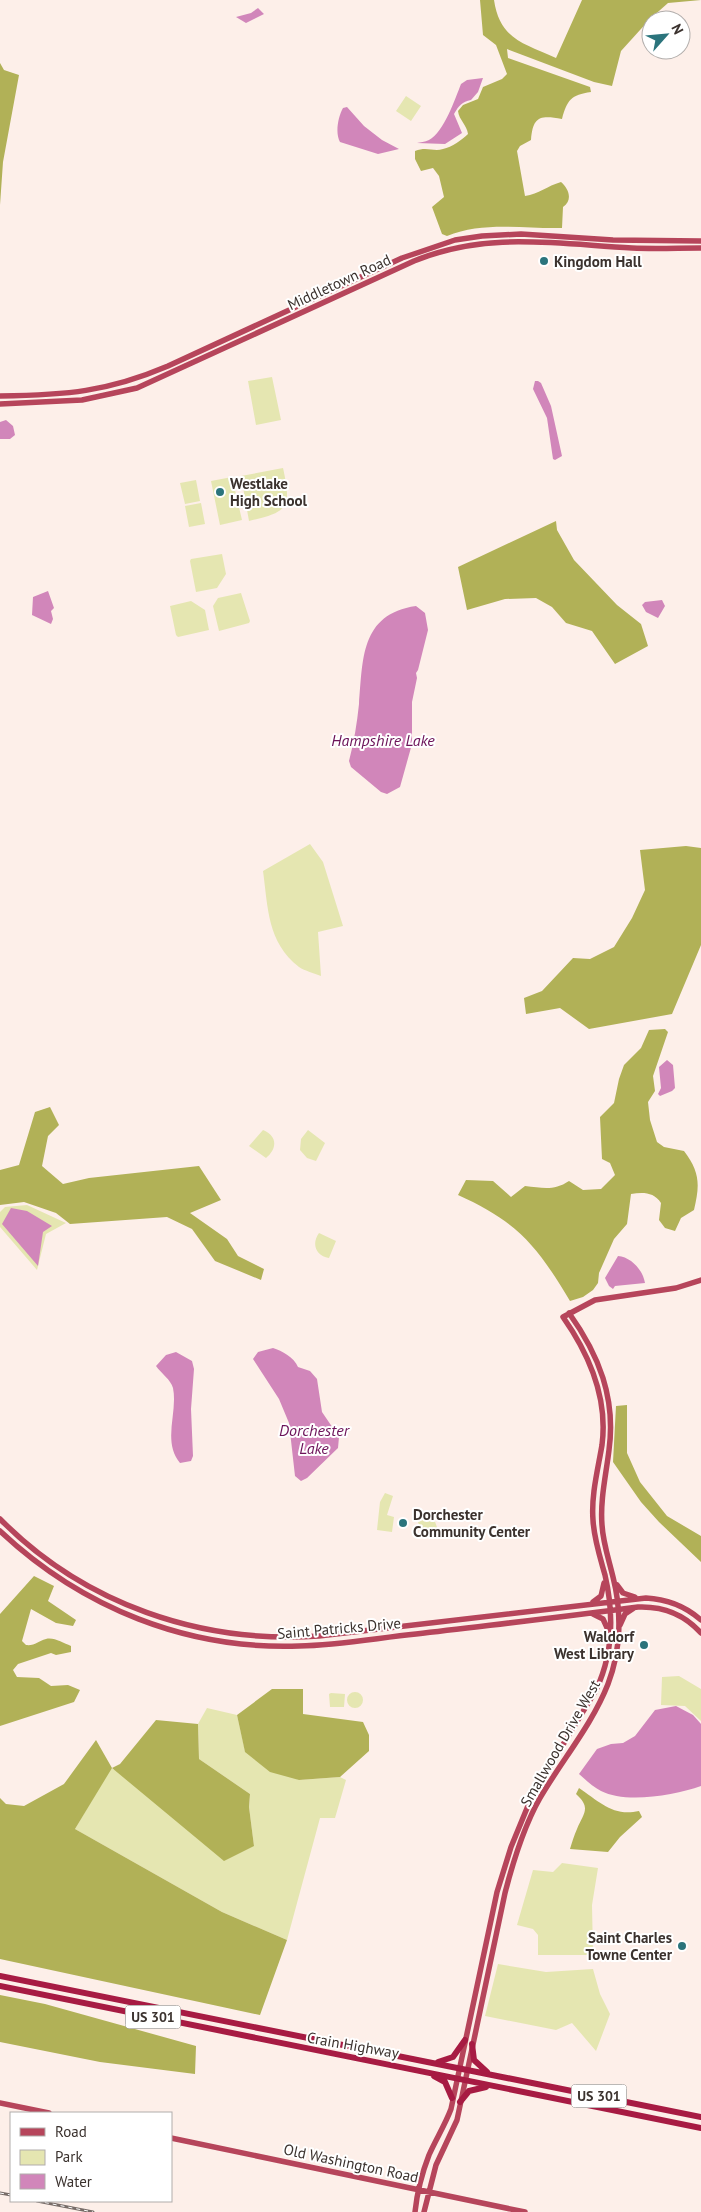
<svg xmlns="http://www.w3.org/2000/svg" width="701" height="2212" font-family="'PT Sans',sans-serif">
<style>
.green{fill:#e5e6b1}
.forest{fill:#b1b157}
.water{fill:#d186ba}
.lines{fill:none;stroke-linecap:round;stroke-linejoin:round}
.major{stroke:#b6455b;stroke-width:5.5}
.highway{stroke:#a71b43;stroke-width:6}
.rail-casing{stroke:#776c68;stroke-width:3}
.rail{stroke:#fff;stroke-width:1;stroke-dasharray:4;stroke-linecap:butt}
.poi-dot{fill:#2b747c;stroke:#fff;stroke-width:2}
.labels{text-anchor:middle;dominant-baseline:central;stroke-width:4;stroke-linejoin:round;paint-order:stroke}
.shield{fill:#fff;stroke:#76706d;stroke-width:1}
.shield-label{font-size:14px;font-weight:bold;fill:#3b322e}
.poi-label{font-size:15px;font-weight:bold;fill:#3b322e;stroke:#fff;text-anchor:start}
.street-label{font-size:15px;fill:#3b322e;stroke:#fff}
.water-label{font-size:16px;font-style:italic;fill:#6c1359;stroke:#fff}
</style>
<rect width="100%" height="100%" fill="#fdefe9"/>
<path class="green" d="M406 96 421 106 411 121 396 111Z
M272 377 281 420 256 425 248 381Z
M283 468C292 508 288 512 249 521L241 476Z
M232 477 242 520 220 525 211 481Z
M196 480 200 501 185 504 180 483Z
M201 503 205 524 189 527 185 506Z
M222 554 226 574 217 588 196 592 190 561 191 559Z
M241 593 250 621 249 623 219 631 213 606 218 598Z
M191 601 205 610 209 630 178 637 176 635 170 606Z
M310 844 323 862 343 926 318 932 321 976C314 973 305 971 299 967 267 942 268 907 263 871Z
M263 1130C278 1136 277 1149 266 1158L249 1146Z
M308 1130 325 1143 316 1161 307 1158 300 1150 301 1139Z
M27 1205 66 1223 46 1234 37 1270 0 1227V1212L5 1207Z
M319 1233 336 1241 329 1258C316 1256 311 1244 319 1233Z
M385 1493 393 1496 387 1515 394 1517 392 1532 377 1530 380 1502Z
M433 1516 438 1530 423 1535 418 1522Z
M679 1676 701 1689V1721L685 1706 661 1705 662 1677Z
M347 1700a8 8 0 1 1 16 0a8 8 0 1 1-16 0Z
M331 1693 345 1694 344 1707H330L329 1694Z
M207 1708 237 1715 245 1751 299 1780 340 1777 346 1780 335 1818H320L287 1940 222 1912 75 1829 111 1768 254 1846 249 1807 250 1794 199 1759 198 1724Z
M562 1863 598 1868 592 1905 593 1955H538V1935L533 1929 517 1925 533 1870 553 1872Z
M498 1964 546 1972 593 1969 600 1994 610 2014 596 2051 572 2023 556 2030 485 2016Z"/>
<path class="forest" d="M480 0H494C500 40 524 43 556 58L582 0H701L668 3 650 19 621 51 612 86 594 82 507 49 508 58 590 87 591 92C571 95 567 100 562 119 539 115 533 117 531 140L520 146 517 151 525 196C539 194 547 186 561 182 569 189 573 200 563 207L562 228C524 229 483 221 447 236L442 234 432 207 444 197 439 176 433 168 421 171 415 159V151C427 146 433 152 443 149 452 147 462 140 468 134 467 125 459 120 458 111L463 105 478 99 483 87 502 79 507 74 496 45 483 35Z
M0 63 4 70 19 75 3 162 0 205Z
M556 521 557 530 574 560 617 605 641 624 648 646 615 664 592 631 566 623 552 607 536 598 505 599 467 610 458 567Z
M686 846 701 848V945L672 1014 589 1029 560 1008 526 1014 524 998 542 991 573 958 590 959 614 947 632 918 645 890 640 850Z
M665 1029 668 1032 653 1076 655 1091 648 1102 650 1120 657 1142 664 1147 684 1151C700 1172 700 1185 694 1210L681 1218 675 1231 665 1228 659 1220 661 1203C654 1192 643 1192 631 1194L627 1224 614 1239 599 1273 598 1283 593 1290 583 1297 570 1301C537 1246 518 1222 458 1195L466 1180 493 1181 511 1197 525 1186C543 1188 554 1191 569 1181L583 1190 601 1189 615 1175 610 1163 602 1159 600 1117 614 1103 619 1079 624 1065 641 1048 649 1030Z
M50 1107 59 1125 48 1136 42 1166 63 1184 89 1178 199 1166 221 1200 190 1213 227 1239 238 1256 264 1269 261 1280 215 1261 192 1229 167 1217 70 1224 56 1213 24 1202 0 1205V1170L19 1165 35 1112Z
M627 1405V1453L640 1482 667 1516 701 1536V1562L659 1522 641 1502 613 1462 616 1406Z
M34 1576 54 1586 48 1601 76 1620 73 1626 56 1623 31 1609 22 1641 26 1645C35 1646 38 1641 46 1639 54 1637 63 1643 71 1646V1652L56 1655 51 1653 18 1664 13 1670 17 1677 39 1678 51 1686 68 1685 80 1690 74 1702 0 1726V1614Z
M272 1689H303V1714L363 1722 369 1735V1751L340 1777 299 1780 270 1772 245 1752 237 1715Z
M156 1720 198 1724 199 1759 250 1794 249 1807 254 1846 224 1861 112 1768 75 1829 222 1912 287 1940 260 2015 0 1959V1798L6 1804 24 1806 64 1784 96 1740 112 1768 120 1764Z
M579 1788C600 1802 613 1817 639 1811L642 1817 620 1837 608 1852 570 1849C572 1842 574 1836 577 1829 583 1814 592 1808 576 1794Z
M0 1995 45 2004 196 2046 195 2074 100 2062 0 2042Z"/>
<path class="water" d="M258 8 264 14 246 23 236 17 251 13Z
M483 78 478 92 471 100C462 102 459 105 454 114L462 133 445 144 417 143C420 142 425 142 429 140 444 132 455 99 461 84L467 80Z
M347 107 364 126 382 140 399 149 378 154 340 142C335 133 338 117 343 108Z
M535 381H538L541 383 551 406 562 456 555 460 553 459 547 418 533 389Z
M6 420 13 426 15 435 10 439H0V422Z
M48 591 54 608 51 611 53 619 51 624 32 615 33 597Z
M662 600 665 606 658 618 646 612 642 605 645 602Z
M416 606 425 613 428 630 418 670 416 673 417 678 412 702V744L400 787 387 794 381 792 351 767 349 761C354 742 357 723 359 704 363 660 360 614 416 606Z
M667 1060 673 1065 675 1088 672 1091 660 1096 658 1094 661 1088 659 1067Z
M11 1208 27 1211 52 1226 43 1232 38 1266 2 1224Z
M618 1256C631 1257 643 1270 645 1283L615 1286 613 1289 609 1286 605 1278Z
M273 1348C282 1351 294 1357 298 1367L310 1371 317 1379 322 1412 339 1437 338 1448 307 1478 301 1481 295 1476 289 1423 279 1399 253 1359 258 1352Z
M176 1352 192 1361 194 1369 191 1409 193 1456 191 1461 180 1463C162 1441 178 1413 173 1388 171 1380 161 1373 156 1366L166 1355Z
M676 1706 693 1715 701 1724V1786C675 1795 626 1804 601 1791 593 1787 586 1780 579 1774L597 1749 611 1744 623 1743 635 1736 655 1710Z"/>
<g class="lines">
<path class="major" d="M0 396C66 395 107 392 168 366L402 258 455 240 482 236 521 234 613 240 701 241
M0 404 82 400 137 388 414 261C487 231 556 244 632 248 655 249 678 248 701 248
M0 1519C84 1604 200 1644 319 1636L646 1598C667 1599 685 1606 701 1620
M0 1531C82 1608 187 1650 299 1646 339 1645 377 1638 416 1634 490 1625 564 1617 638 1607 663 1606 684 1614 701 1633
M617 1585 623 1593 635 1597
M593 1602 601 1596 604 1583
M593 1614 603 1619 609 1632
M620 1625 625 1614 634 1608
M0 2103 49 2113
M171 2138 525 2212
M415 2212C417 2193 422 2173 429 2155 436 2139 445 2125 451 2109L497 1892 511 1847 532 1796 596 1690C613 1654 614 1614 605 1575 600 1557 594 1539 593 1520 591 1495 598 1469 602 1445 608 1399 589 1354 563 1317L595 1300 676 1288 701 1280
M424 2212 436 2165 457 2120 505 1893C513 1862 524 1826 540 1798 562 1760 592 1725 608 1684 621 1650 622 1612 613 1577 609 1560 603 1543 602 1525 600 1500 606 1475 609 1450 616 1398 599 1355 569 1313"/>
<path class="highway" d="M0 1976 701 2117
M0 1986 701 2128
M472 2044 474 2060 487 2072
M438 2062 453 2057 465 2040
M434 2076 445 2082 452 2098
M460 2102 469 2091 486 2087"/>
<g class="rail-casing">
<path id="rail" d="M0 2193 11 2195
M37 2201 93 2212"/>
</g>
<use href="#rail" class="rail"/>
</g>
<g class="poi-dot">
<circle cx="544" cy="261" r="5"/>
<circle cx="220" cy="492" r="5"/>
<circle cx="403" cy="1523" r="5"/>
<circle cx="644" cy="1645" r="5"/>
<circle cx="682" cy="1946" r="5"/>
</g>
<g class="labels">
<g class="shield">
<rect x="125.5" y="2005.5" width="55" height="23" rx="4"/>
<rect x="571.5" y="2084.5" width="55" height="23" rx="4"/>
</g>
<g class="shield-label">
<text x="153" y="2017">US 301</text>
<text x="599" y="2096">US 301</text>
</g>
<g class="poi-label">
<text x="554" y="261">Kingdom Hall</text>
<text x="230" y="483">Westlake<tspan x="230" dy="17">High School</tspan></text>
<text x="413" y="1514">Dorchester<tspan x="413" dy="17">Community Center</tspan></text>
<text x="634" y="1636" text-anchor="end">Waldorf<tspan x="634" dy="17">West Library</tspan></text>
<text x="672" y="1937" text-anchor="end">Saint Charles<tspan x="672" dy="17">Towne Center</tspan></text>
</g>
<g class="street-label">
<text transform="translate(339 282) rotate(-25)">Middletown Road</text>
<text transform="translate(339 1628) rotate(-5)">Saint Patricks Drive</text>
<text transform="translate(560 1743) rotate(-60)">Smallwood Drive West</text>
<text transform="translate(353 2045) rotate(10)">Crain Highway</text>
<text transform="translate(351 2163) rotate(12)">Old Washington Road</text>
</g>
<g class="water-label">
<text x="383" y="740">Hampshire Lake</text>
<text x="314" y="1430">Dorchester<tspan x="314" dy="18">Lake</tspan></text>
</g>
</g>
<rect x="10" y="2112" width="162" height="90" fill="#ffffff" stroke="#b1adab"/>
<rect x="20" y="2128" width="25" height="8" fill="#b6455b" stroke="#b1adab"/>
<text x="55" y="2137" font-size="15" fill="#3b322e">Road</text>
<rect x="20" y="2150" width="25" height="15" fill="#e5e6b1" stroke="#b1adab"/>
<text x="55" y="2162" font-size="15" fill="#3b322e">Park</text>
<rect x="20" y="2174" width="25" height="15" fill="#d186ba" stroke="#b1adab"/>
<text x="55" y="2187" font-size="15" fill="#3b322e">Water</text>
<g transform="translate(666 35) rotate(63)"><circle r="24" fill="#ffffff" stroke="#b1adab"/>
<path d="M0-4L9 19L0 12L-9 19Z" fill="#2b747c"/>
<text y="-8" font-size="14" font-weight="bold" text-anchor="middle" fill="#3b322e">N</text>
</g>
</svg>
